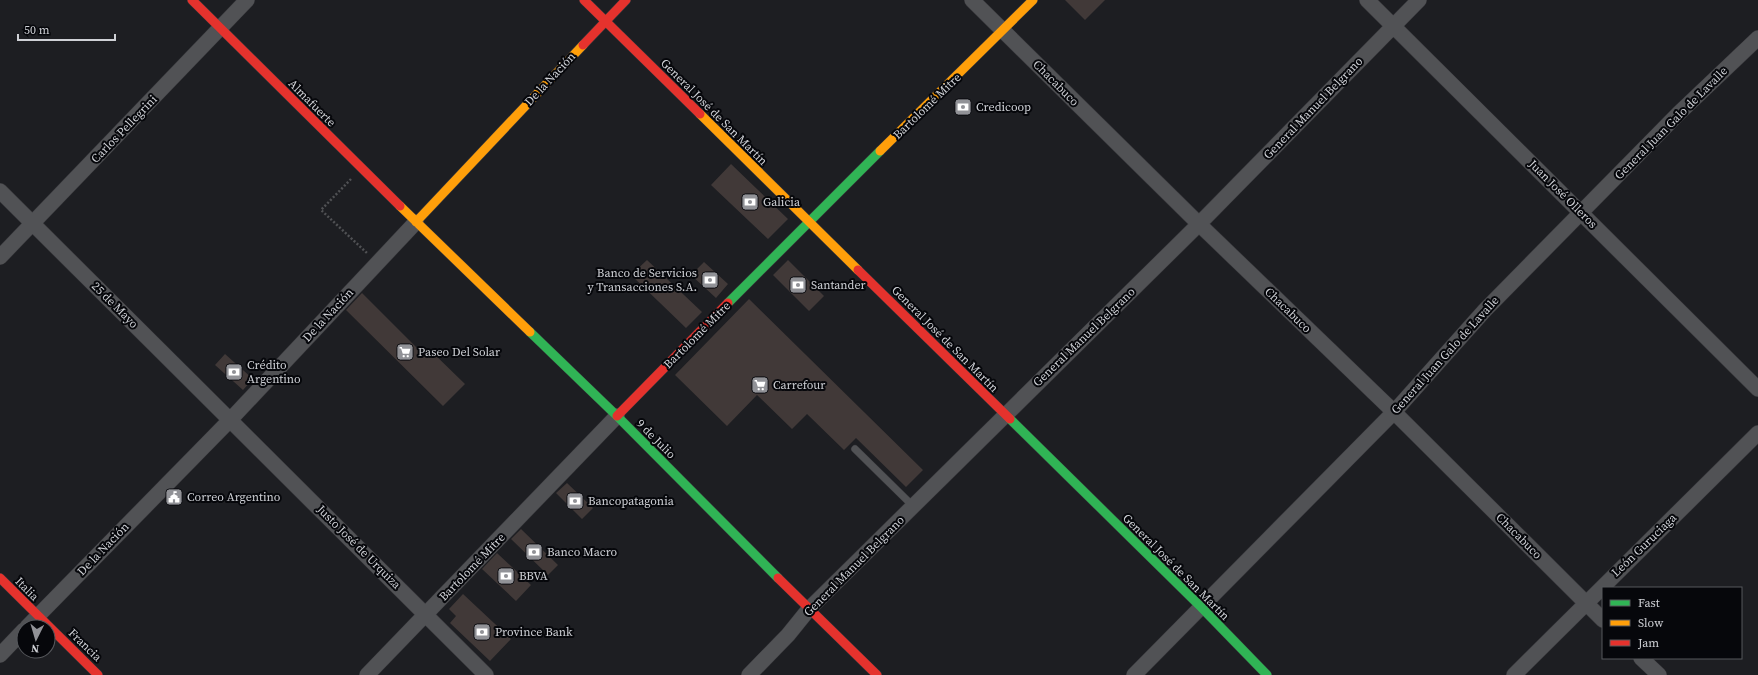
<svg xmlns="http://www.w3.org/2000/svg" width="1758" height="675" font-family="'Source Serif 4',serif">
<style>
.building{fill:#413938}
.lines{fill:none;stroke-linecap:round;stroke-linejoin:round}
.lane-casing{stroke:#38383c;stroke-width:8}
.street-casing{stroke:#38383c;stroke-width:16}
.fast-casing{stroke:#38383c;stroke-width:10}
.slow-casing{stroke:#38383c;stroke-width:10}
.jam-casing{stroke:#38383c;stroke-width:10}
.path{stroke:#505154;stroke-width:2.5;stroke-dasharray:2 2;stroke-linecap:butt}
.lane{stroke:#515255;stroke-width:7}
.street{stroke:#515255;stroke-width:15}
.fast{stroke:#30b455;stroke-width:9}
.slow{stroke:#ff9f0a;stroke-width:9}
.jam{stroke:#e5322d;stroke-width:9}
.labels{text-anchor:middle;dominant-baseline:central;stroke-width:4;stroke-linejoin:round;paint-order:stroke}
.street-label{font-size:12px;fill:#cfd1d6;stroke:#06070b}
.poi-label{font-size:12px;fill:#cfd1d6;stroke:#06070b;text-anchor:start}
</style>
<rect width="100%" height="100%" fill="#1d1e22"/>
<path class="building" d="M1065 0H1105L1085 20Z
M731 164 788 219 768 239 711 185Z
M647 260 702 312 686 328 631 275Z
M788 260 824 296 809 311 773 275Z
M704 262 728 284 716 298 691 275Z
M362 293 424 355 429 349 465 384 443 406 346 310Z
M749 299 923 470 906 487 856 438 844 450 807 414 792 429 757 395 727 426 675 375Z
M225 354 253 379 243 390 215 365Z
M567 483 593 508 582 519 556 493Z
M521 529 558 565 548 575 511 539Z
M497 553 531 585 516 601 482 569Z
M463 594 511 639 490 661 450 623 456 616 449 609Z"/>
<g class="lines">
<g class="lane-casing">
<path id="lane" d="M855 449 913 506"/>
</g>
<g class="street-casing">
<path id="street" d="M972 0 1199 224 1394 412 1603 620
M1367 0 1758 389
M0 191 486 675
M0 257 247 0
M27 627 231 419 416 222
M0 655 24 630
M1641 658 1659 675
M367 675 617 416
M749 675 788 635 809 609 1199 224 1419 0
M1134 675 1394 412 1485 310 1678 114 1758 38
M1514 675 1758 433"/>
</g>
<g class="fast-casing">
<path id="fast" d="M728 303 880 151
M530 332 617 416 778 578
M1010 419 1201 607 1267 675"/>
</g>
<g class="slow-casing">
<path id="slow" d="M700 114 858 270
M880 151 1033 0
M400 206 530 332
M416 222 583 45"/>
</g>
<g class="jam-casing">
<path id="jam" d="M192 0 400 206
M584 0 700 114
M583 45 626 0
M858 270 1010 419
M617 416 728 303
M0 578 98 675
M778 578 877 675"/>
</g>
<path class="path" d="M351 179 321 210 368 254"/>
<use href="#lane" class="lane"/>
<use href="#street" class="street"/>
<use href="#fast" class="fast"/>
<use href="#slow" class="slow"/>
<use href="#jam" class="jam"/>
</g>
<defs>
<g id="bank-square" transform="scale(0.9)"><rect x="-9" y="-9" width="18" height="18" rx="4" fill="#919297" stroke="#06070b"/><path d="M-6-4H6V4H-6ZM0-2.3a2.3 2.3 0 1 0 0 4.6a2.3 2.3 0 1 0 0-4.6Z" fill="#fff"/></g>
<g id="supermarket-square" transform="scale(0.9)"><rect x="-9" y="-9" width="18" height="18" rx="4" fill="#919297" stroke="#06070b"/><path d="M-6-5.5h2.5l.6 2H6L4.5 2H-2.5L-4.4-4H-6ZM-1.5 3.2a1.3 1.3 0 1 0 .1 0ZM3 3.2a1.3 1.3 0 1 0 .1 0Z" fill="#fff"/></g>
<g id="civic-square" transform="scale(0.9)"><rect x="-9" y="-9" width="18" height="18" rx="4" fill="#919297" stroke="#06070b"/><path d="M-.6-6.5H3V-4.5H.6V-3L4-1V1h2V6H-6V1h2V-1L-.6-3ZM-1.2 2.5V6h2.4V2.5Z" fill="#fff"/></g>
</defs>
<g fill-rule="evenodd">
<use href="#bank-square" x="963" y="107"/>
<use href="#bank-square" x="750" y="202"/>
<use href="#bank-square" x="710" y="280"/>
<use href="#bank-square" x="798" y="285"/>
<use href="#supermarket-square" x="405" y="352"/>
<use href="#bank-square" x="234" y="372"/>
<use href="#supermarket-square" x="760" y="385"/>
<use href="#civic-square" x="174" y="497"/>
<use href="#bank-square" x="575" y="501"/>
<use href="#bank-square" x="534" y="552"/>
<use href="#bank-square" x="506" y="576"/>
<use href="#bank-square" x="482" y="632"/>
</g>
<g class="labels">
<g class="street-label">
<text transform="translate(550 79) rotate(-47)">De la Nación</text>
<text transform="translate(1056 83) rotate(45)">Chacabuco</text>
<text transform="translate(312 103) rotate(45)">Almafuerte</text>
<text transform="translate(927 106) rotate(-44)">Bartolomé Mitre</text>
<text transform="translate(1313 108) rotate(-46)">General Manuel Belgrano</text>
<text transform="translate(714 112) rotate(45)">General José de San Martín</text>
<text transform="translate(1671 123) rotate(-45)">General Juan Galo de Lavalle</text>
<text transform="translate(124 129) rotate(-46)">Carlos Pellegrini</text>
<text transform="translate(1563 194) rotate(45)">Juan José Olleros</text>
<text transform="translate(115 305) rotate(45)">25 de Mayo</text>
<text transform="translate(1288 310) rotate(44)">Chacabuco</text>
<text transform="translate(328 315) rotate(-47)">De la Nación</text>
<text transform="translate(697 335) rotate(-45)">Bartolomé Mitre</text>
<text transform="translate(1084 337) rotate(-44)">General Manuel Belgrano</text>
<text transform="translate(945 339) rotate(45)">General José de San Martín</text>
<text transform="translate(1445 355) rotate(-48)">General Juan Galo de Lavalle</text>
<text transform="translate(656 439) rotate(45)">9 de Julio</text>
<text transform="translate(1519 536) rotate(45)">Chacabuco</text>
<text transform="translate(1644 545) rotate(-44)">León Guruciaga</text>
<text transform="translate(359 547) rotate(45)">Justo José de Urquiza</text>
<text transform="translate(103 549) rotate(-46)">De la Nación</text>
<text transform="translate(854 566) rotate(-45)">General Manuel Belgrano</text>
<text transform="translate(472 567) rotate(-46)">Bartolomé Mitre</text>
<text transform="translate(1176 567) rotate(45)">General José de San Martín</text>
<text transform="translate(27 589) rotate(45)">Italia</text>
<text transform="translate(85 645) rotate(44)">Francia</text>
</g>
<g class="poi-label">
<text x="976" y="107">Credicoop</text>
<text x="763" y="202">Galicia</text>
<text x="697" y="273" text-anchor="end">Banco de Servicios<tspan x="697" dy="14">y Transacciones S.A.</tspan></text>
<text x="811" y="285">Santander</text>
<text x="418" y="352">Paseo Del Solar</text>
<text x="247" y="365">Crédito<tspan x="247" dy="14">Argentino</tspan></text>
<text x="773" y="385">Carrefour</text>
<text x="187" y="497">Correo Argentino</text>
<text x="588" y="501">Bancopatagonia</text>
<text x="547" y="552">Banco Macro</text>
<text x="519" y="576">BBVA</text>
<text x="495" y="632">Province Bank</text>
</g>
</g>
<rect x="1602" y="587" width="140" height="72" fill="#06070b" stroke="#56585c"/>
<rect x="1610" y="600" width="20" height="6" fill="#30b455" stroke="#56585c"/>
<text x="1638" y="607" font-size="12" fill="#cfd1d6">Fast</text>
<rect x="1610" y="620" width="20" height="6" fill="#ff9f0a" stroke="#56585c"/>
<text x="1638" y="627" font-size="12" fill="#cfd1d6">Slow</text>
<rect x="1610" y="640" width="20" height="6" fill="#e5322d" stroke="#56585c"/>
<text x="1638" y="647" font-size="12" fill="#cfd1d6">Jam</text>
<g transform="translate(36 639) rotate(185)"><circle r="19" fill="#06070b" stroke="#56585c"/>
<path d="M0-3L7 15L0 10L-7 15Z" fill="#919297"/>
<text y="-6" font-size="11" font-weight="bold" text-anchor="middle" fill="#cfd1d6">N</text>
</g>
<path d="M18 34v6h97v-6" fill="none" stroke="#cfd1d6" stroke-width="2"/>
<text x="24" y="34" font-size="12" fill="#cfd1d6" stroke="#06070b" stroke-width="3" paint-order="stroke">50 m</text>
</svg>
